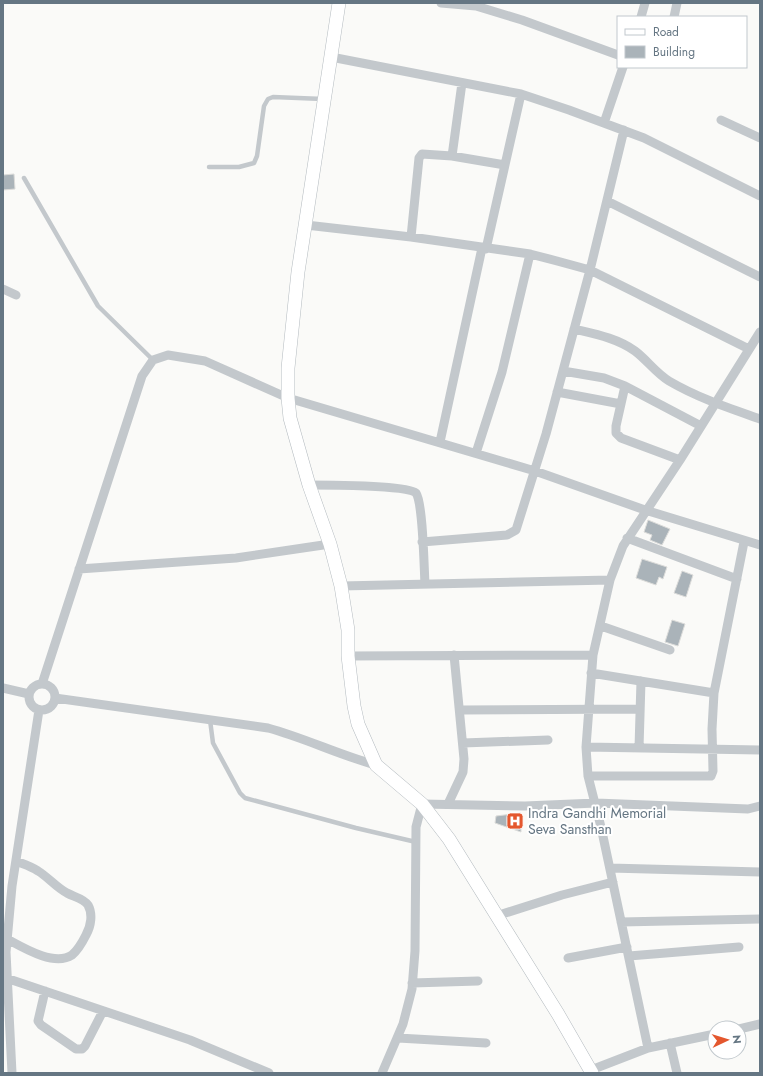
<svg xmlns="http://www.w3.org/2000/svg" width="763" height="1076" font-family="Jost,sans-serif">
<style>
.building{fill:#aab3b9;stroke:#dcdcda}
.lines{fill:none;stroke-linecap:round;stroke-linejoin:round}
.secondary-casing{stroke:#b3babf;stroke-width:14}
.lane{stroke:#c3c8cc;stroke-width:4.5}
.street{stroke:#c3c8cc;stroke-width:9}
.secondary{stroke:#fff;stroke-width:13}
.labels{text-anchor:middle;dominant-baseline:central;stroke-width:4;stroke-linejoin:round;paint-order:stroke}
.poi-label{font-size:14px;fill:#657683;stroke:#fff;text-anchor:start}
</style>
<rect width="100%" height="100%" fill="#fafaf8"/>
<path class="building" d="M14 174 15 189 3 190V175Z
M648 520 670 529 662 545 650 540 652 535 644 532Z
M642 559 667 567 663 579 659 577 656 585 636 578Z
M682 571 693 575 686 597 674 593Z
M672 620 685 624 678 646 665 642Z
M521 813V832L495 823 496 816Z"/>
<g class="lines">
<g class="secondary-casing">
<path id="secondary" d="M339 3 298 272 288 368V398L290 418 309 485 330 544 341 586 348 630V656L354 706 358 724 376 765 422 804 449 839 558 1014 592 1073"/>
</g>
<path class="lane" d="M209 167H239L254 163 257 156 264 106 268 99 273 97 323 99
M24 178 98 306 153 360
M210 720 213 743 240 793 245 798 356 828 416 842"/>
<path class="street" d="M441 3 476 6 522 20 618 55
M641 17 645 3
M674 17 677 3
M331 57 521 94 569 110 644 138 760 196
M721 120 760 138
M604 123 623 67
M452 156 462 83
M607 201 760 277
M306 225 411 237 530 254 557 261 590 270 749 349
M411 237 419 158 422 154 452 156 505 165
M486 249 521 94
M3 289 16 295
M574 329C595 334 617 338 635 351 647 360 656 373 669 381 698 398 729 408 760 419
M563 371 604 378 625 386 701 426
M625 386 616 426V433L621 438 680 460
M557 392 621 404
M440 442 482 248
M476 453 502 372 530 254
M309 485C323 485 411 485 416 493 423 503 424 568 425 584
M627 538 737 579
M422 542 507 535 516 530 546 434 590 270 624 130
M79 569 236 558 330 544
M341 586 610 580
M601 626 670 650
M348 656 593 655
M591 673 714 693
M42 684 142 376 153 360 168 355 205 361 288 398 535 471 645 510 760 545
M29 697a13 13 0 1 1 26 0a13 13 0 1 1-26 0Z
M3 688 29 694
M55 698 268 728C305 738 339 755 376 765
M461 710 640 709
M463 743 548 740
M586 747 760 750
M639 748 641 681
M588 776H711L713 771 712 729 714 693 744 542
M448 804 463 772 464 759 454 655
M610 868 760 872
M496 916 562 895 613 882
M621 922 760 919
M7 939C22 947 54 967 72 955 78 950 83 941 86 935 91 926 93 914 88 905 83 898 74 897 67 893 57 888 48 877 38 871 31 866 23 864 16 861
M629 956 739 947
M568 958 627 947
M6 978 190 1040 269 1073
M412 983 478 981
M45 991 38 1021 41 1025 76 1049H82L85 1046 103 1011
M739 1029 760 1024
M398 1038 486 1043
M670 1043 677 1073
M648 1048 601 827 588 776 586 747 593 655 610 580 623 546 680 460 760 332
M591 1070 648 1048 715 1034
M12 1073 6 952 12 886 39 710
M382 1073 403 1024 412 989 415 951 416 827 422 804 525 806 596 803 748 809 760 806"/>
<use href="#secondary" class="secondary"/>
</g>
<defs>
<g id="hospital-square" transform="scale(0.9)"><rect x="-9" y="-9" width="18" height="18" rx="4" fill="#e4572e" stroke="#fff"/><path d="M-5-5h3v3.5h4V-5h3V5h-3V1.5h-4V5h-3Z" fill="#fff"/></g>
</defs>
<g fill-rule="evenodd">
<use href="#hospital-square" x="515" y="821"/>
</g>
<g class="labels">
<g class="poi-label">
<text x="528" y="813">Indra Gandhi Memorial<tspan x="528" dy="16">Seva Sansthan</tspan></text>
</g>
</g>
<rect width="763" height="1076" fill="none" stroke="#657683" stroke-width="8"/>
<rect x="617" y="16" width="130" height="52" fill="#ffffff" stroke="#c1c8cd"/>
<rect x="625" y="29" width="20" height="6" fill="#ffffff" stroke="#c1c8cd"/>
<text x="653" y="36" font-size="12" fill="#657683">Road</text>
<rect x="625" y="46" width="20" height="12" fill="#aab3b9" stroke="#c1c8cd"/>
<text x="653" y="56" font-size="12" fill="#657683">Building</text>
<g transform="translate(727 1040) rotate(86)"><circle r="19" fill="#ffffff" stroke="#c1c8cd"/>
<path d="M0-3L7 15L0 10L-7 15Z" fill="#e4572e"/>
<text y="-6" font-size="11" font-weight="bold" text-anchor="middle" fill="#657683">N</text>
</g>
</svg>
